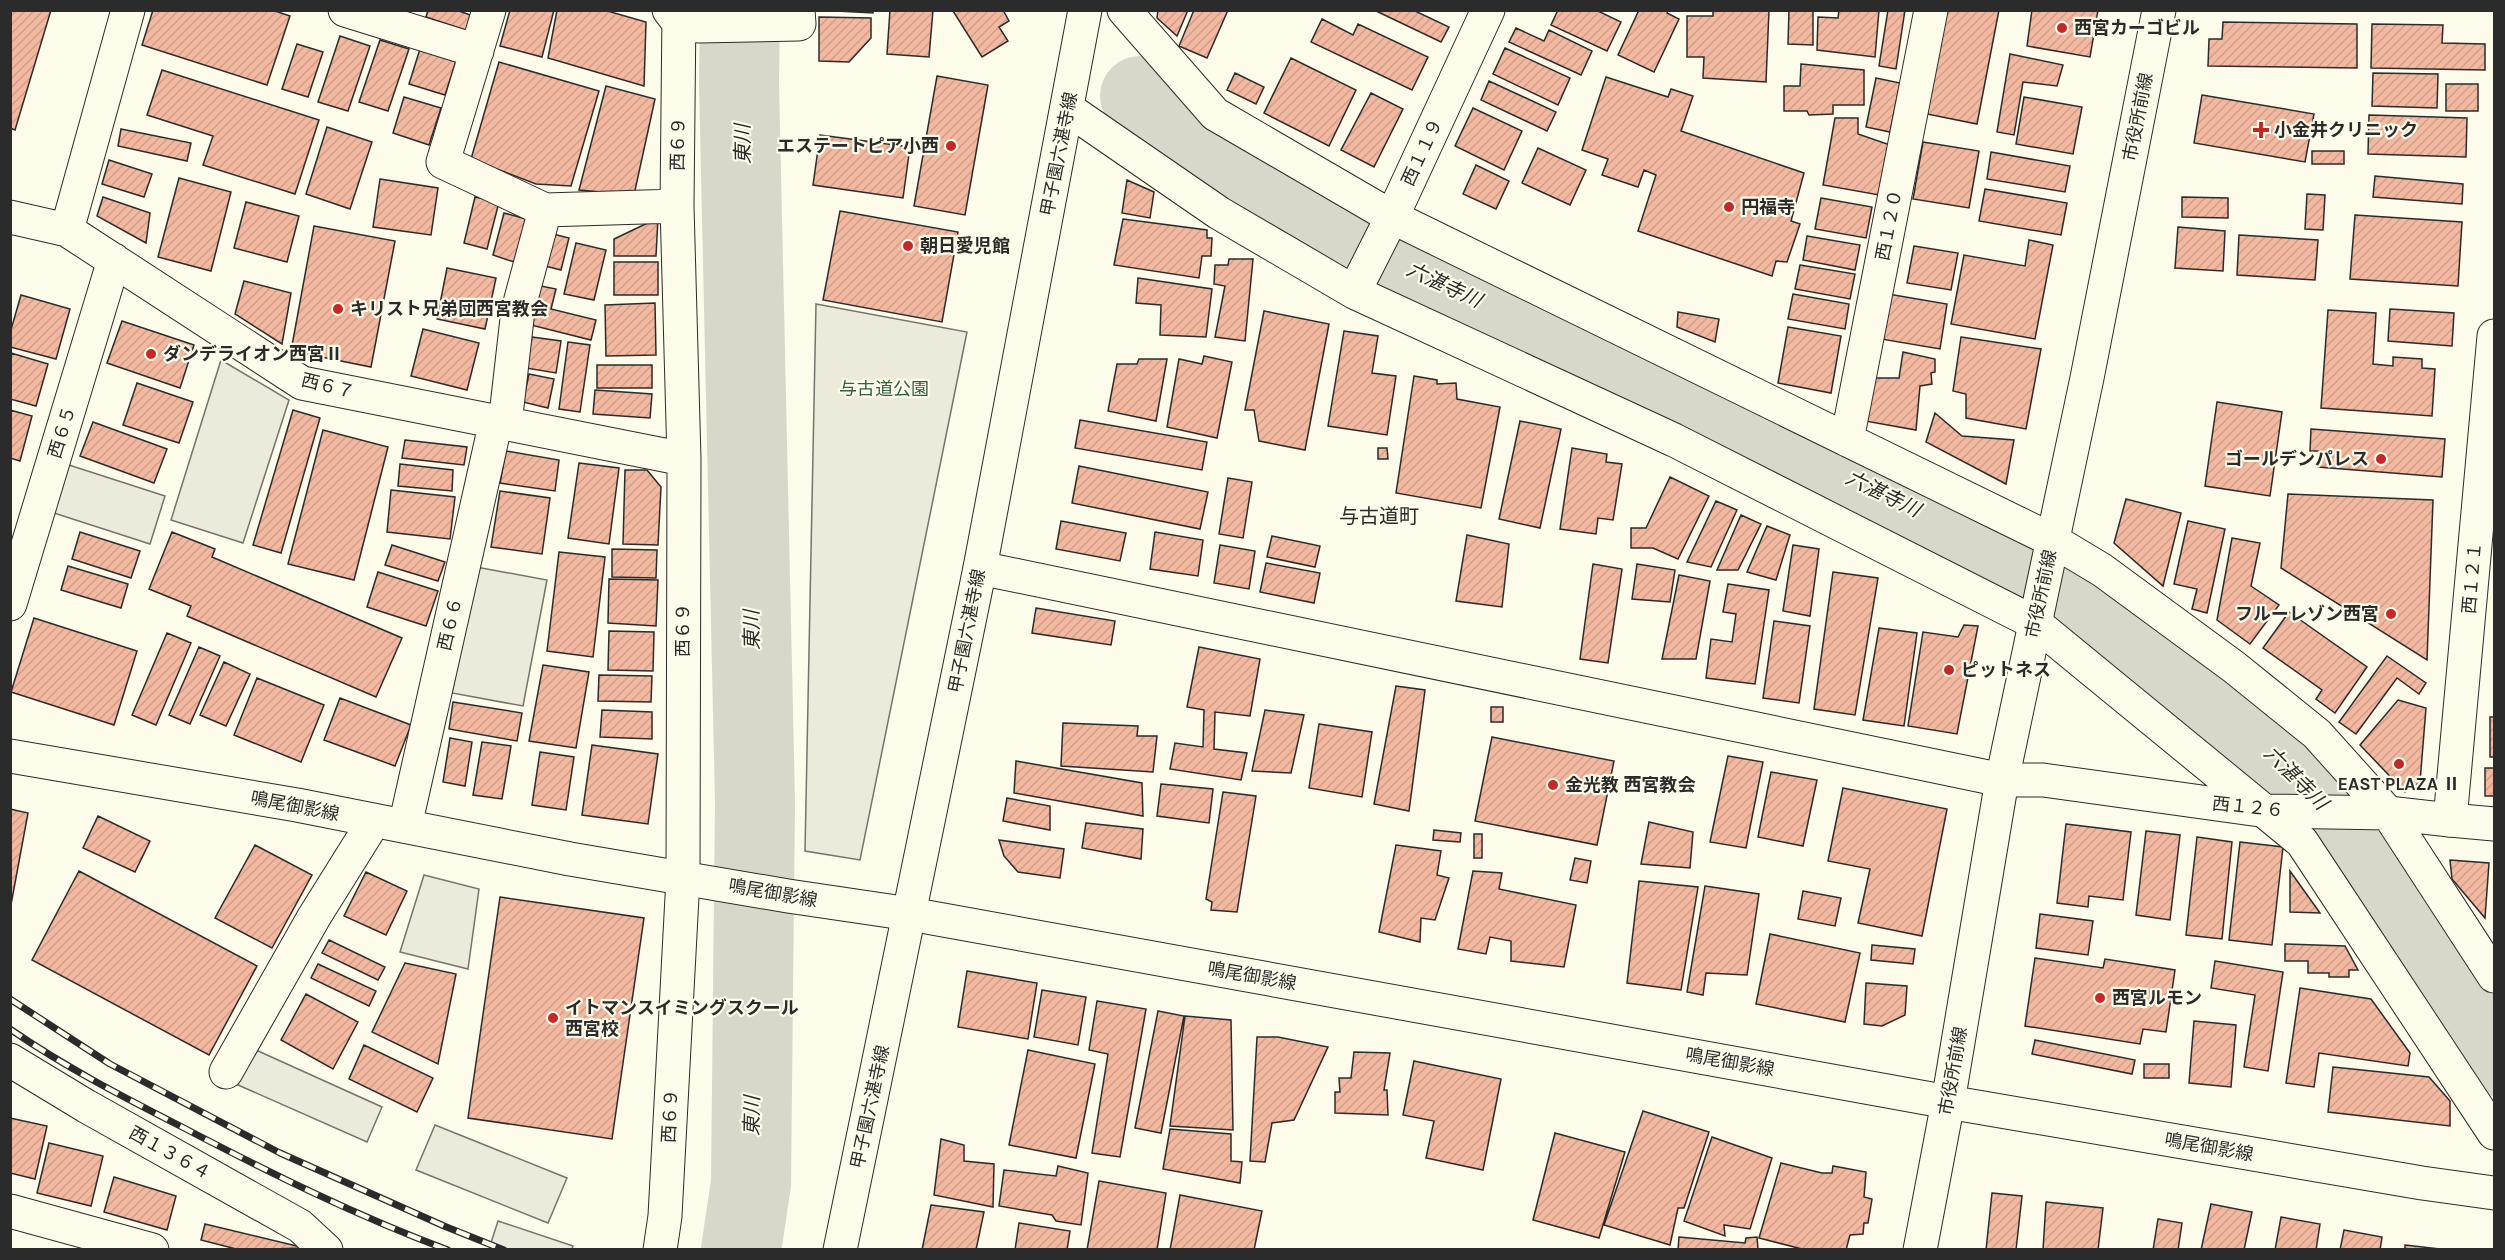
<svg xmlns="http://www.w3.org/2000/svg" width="2505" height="1260" font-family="Karla,'Noto Sans JP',sans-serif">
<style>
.park{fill:#ecebdb;stroke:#74746e;stroke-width:1.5}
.parking{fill:#eceadb;stroke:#74746e;stroke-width:1.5}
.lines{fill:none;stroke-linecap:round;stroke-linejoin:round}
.river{stroke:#d8d7c9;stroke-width:80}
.building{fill:url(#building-hatch);stroke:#2b2b2b;stroke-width:1.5}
.minor-casing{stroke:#2b2b2b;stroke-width:35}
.tertiary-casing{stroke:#2b2b2b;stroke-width:35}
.secondary-casing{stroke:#2b2b2b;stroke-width:35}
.minor{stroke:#fdfbea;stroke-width:33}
.tertiary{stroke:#fdfbea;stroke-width:33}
.secondary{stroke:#fdfbea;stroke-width:33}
.rail-casing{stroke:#2b2b2b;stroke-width:7}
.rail{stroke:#fdfbea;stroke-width:4.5;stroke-dasharray:14;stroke-linecap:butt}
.poi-dot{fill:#c62828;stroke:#fdfbea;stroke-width:2}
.labels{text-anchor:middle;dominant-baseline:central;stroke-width:4.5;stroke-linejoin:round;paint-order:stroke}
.poi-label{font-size:18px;font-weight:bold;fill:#2b2b2b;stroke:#fdfbea;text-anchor:start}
.street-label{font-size:18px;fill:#2b2b2b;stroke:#fdfbea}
.park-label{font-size:18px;fill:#34623c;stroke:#fdfbea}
.water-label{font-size:20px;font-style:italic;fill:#2b2b2b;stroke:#fdfbea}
.neighbourhood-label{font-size:20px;fill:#2b2b2b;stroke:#fdfbea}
</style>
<defs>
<pattern id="building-hatch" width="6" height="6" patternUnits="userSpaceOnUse" patternTransform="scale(1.5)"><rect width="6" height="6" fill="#f2b8a0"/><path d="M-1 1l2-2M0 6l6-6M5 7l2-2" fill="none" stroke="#d09e8a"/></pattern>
</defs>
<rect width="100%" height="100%" fill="#fdfbea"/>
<path class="park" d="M816 304 967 332 860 860 805 851Z
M498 1221 573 1246 572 1249H489Z"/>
<path class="parking" d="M221 360 289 400 243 543 171 520Z
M69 465 165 496 150 544 54 513Z
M476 567 547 580 523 706 452 693Z
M424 875 479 889 468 969 400 952Z
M245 1045 382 1107 367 1142 229 1081Z
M435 1125 567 1178 548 1223 416 1170Z"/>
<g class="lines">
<path class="river" d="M740 10 739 83 755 802 751 1183 741 1250
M1140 96 1167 125 1199 154 1394 262 1672 390 1994 550 2096 613 2290 766 2364 850 2494 1056"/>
</g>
<path class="building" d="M10 10H51L15 130 10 128Z
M153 10H272L290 16 267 85 142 45Z
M428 10H456L473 16 468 31 426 17Z
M510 10H554L542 57 500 46Z
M557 10H604L646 22 644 86 548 58Z
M818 10H873V13Z
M890 10H933L929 57 887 54Z
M1003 10 1009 21 999 27 1008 41 982 57 953 11Z
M1158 10H1188L1177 36 1157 18Z
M1194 10H1228L1207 58 1179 46Z
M1374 10H1413L1449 27 1441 42Z
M1558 10H1596L1621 22 1607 51 1551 25Z
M1639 10H1668L1667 13 1679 19 1654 72 1618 55Z
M1713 10H1769L1766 82 1703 78 1704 57H1687V16H1713Z
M1789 10H1832L1813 11V45L1788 44Z
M1839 10H1879L1875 57 1817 50 1818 17 1838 18Z
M1888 10H1905L1896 69 1879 66Z
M1942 10H1999L1977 124 1922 113Z
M2032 10H2098L2090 57 2027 46Z
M819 17 871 18V38L849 62 819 61Z
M1322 19 1353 35 1358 24 1428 57 1412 90 1311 42Z
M2223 22 2357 24V68L2208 66 2209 39H2222Z
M2372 24 2443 25 2442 43 2485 44V70L2371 68Z
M1516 28 1544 41 1549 30 1592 51 1581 75 1509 42Z
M340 36 370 46 348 111 318 102Z
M380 40 409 49 388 111 359 102Z
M297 44 323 52 308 97 282 89Z
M1505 48 1570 78 1558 105 1493 74Z
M420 49 456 61 445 95 409 84Z
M2010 54 2063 65 2057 86 2023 82 2014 135 1997 132Z
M1291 58 1356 90 1329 146 1264 113Z
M499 62 599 91 571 186 536 184 471 159Z
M1801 64 1864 70V105H1833V114L1809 115 1807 111H1784V86H1800Z
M162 70 319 120 295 194 203 165 213 136 147 115Z
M1235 73 1264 87 1256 104 1227 90Z
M2373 73 2438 74 2437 108 2372 106Z
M937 76 988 85 965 215 914 206Z
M1606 77 1668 97 1671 89 1693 96 1681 131 1804 173 1791 221 1800 224 1787 262 1776 261 1772 276 1638 231 1656 175 1644 170 1638 187 1602 175 1608 159 1582 150Z
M1876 78 1900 83 1890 132 1866 127Z
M1489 81 1556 112 1547 131 1481 100Z
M2446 84H2478V111H2446Z
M606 86 655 99 634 195 579 190Z
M1371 93 1403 109 1374 167 1341 150Z
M2202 95 2314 114 2305 162 2194 143Z
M404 97 441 108 429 145 393 133Z
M2024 97 2082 107 2073 154 2016 144Z
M1473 108 1522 131 1504 170 1455 146Z
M2369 115 2467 118 2466 157 2368 154Z
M1835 118H1858V134L1890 145 1879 195 1823 185Z
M327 127 372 142 350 209 306 194Z
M121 129 191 143 187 161 118 146Z
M820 135 910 147 903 198 813 185Z
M1923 142 1979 151 1969 208 1913 199Z
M1538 148 1586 170 1570 205 1522 183Z
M2312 151H2344V164H2312Z
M1991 152 2070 166 2065 192 1987 179Z
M109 160 152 174 144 197 102 184Z
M1476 165 1509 181 1496 209 1463 194Z
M2375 176 2463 184 2462 204 2373 197Z
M179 178 231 192 211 271 158 257Z
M380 179 438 188 431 235 373 227Z
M1127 180 1154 192 1150 218 1122 213Z
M1985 189 2067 203 2061 235 1979 221Z
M2307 194 2325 195 2323 230 2305 229Z
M103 197 150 213 146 243 97 216Z
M475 197 499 202 487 249 464 243Z
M2182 197 2228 198V218L2182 217Z
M1821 198 1872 207 1866 238 1815 229Z
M246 202 299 216 287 262 234 248Z
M840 211 958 232 942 322 823 300Z
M504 213 526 219 514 262 493 255Z
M2355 215 2462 222 2458 286 2350 279Z
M658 218 656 256H614V239Z
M1123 219 1207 230V238H1212L1211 256H1202L1199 278 1114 265Z
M314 226 395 241 371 367 291 351Z
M2178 227 2225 231 2223 271 2175 268Z
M549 233 569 238 561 270 541 265Z
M2239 235 2318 240 2315 280 2237 275Z
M1807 236 1860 245 1855 270 1803 260Z
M2029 240 2053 245 2035 339 1951 324 1964 255 2025 266Z
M576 243 606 250 594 300 564 294Z
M1914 246 1958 253 1951 290 1907 283Z
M1229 259H1253L1245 341 1215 337 1225 286 1214 284 1215 265H1228Z
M614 262H658V295H614Z
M1800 265 1855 274 1850 299 1795 289Z
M447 268 496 278 485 329 437 319Z
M1138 278 1212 289 1206 337 1160 335 1161 305 1136 303Z
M244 281 291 293 282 344 235 314Z
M541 286 556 289 551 309 596 320 591 340 531 325Z
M1793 294 1849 304 1845 329 1788 319Z
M1888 294 1947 304 1940 349 1881 339Z
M21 295 70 309 56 359 10 347V333Z
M655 303 656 355 606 356 605 305Z
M2390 309 2454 313 2452 346 2388 341Z
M2328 310 2376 313 2373 364 2393 366V357L2422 359V368L2435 369 2432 416 2321 408Z
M1264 311 1329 324 1305 450 1259 441 1254 410H1245Z
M1678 312 1719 319 1715 342 1677 327Z
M122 321 194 345 180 388 107 363Z
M1788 327 1841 336 1831 393 1778 383Z
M423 329 479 343 467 390 411 376Z
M1344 331 1378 336 1372 373 1396 376 1387 435 1328 426Z
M532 337 561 341 556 373 526 368Z
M1961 337 2041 349 2026 429 1966 418V394L1953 391Z
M568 342 590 345 580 412 559 409Z
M1903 352 1935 359V372L1931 373 1932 384 1920 386 1916 430 1865 421 1872 378H1899Z
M11 353 48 364 36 406 10 399Z
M1204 356 1232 362 1217 438 1167 427 1179 359 1202 364Z
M1139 359H1167L1156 421 1108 411 1117 364H1137Z
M597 365H652V388H597Z
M529 374 554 379 548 408 523 402Z
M1414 376 1437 380V384L1456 383 1457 399 1500 407 1481 508 1396 493Z
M137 383 193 402 179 443 123 425Z
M595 390 652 394 650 418 593 414Z
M2217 402 2282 412 2270 496 2205 486Z
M10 410 32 416 20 461 10 458Z
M293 410 320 418 281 553 253 545Z
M1935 413 1962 436 2014 440 2006 484 1926 442Z
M1080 420 1207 442 1202 470 1075 448Z
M1520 421 1561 429 1540 528 1499 519Z
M93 422 167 449 154 483 80 456Z
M2311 429 2445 439 2442 477 2318 467 2319 451H2310Z
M323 430 388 447 354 580 288 564Z
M405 440 467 447 464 465 402 458Z
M1378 448H1387L1388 459H1378Z
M1572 448 1607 454 1606 462 1622 464 1613 520 1598 518 1596 534 1560 529Z
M506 451 559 460 555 491 500 483Z
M579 463 619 468 609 544 568 538Z
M400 464 453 470 452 491 398 486Z
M1079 466 1208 492 1200 529 1072 503Z
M625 470H647L661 487 658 545 623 544Z
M1670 477 1709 496 1678 559 1653 548H1631V528H1646Z
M1228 478 1252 482 1243 538 1219 534Z
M391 490 455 497 450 539 387 532Z
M500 491 550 498 542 554 491 547Z
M2288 494 2433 500 2427 660 2281 568Z
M2126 499 2181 513 2163 586 2114 543Z
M1716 501 1737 510 1711 567 1687 562Z
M1741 515 1761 524 1738 570H1717Z
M1061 521 1126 533 1120 561 1056 549Z
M2188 521 2225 529 2207 613 2192 609 2197 589 2174 584Z
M1767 526 1790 535 1776 580 1747 572Z
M80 532 140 551 131 578 72 559Z
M172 532 215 549 212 557 402 638 376 697 187 616 191 606 149 589Z
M1155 532 1203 540 1198 576 1150 569Z
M1467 535 1509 544 1502 607 1456 601Z
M1272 536 1320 546 1315 567 1267 557Z
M2232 538 2260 543 2251 586 2279 605 2250 644 2217 620Z
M392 545 445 562 438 581 385 565Z
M1220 545 1255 551 1249 589 1214 583Z
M1793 545 1819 549 1810 616 1783 611Z
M612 549 657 550 656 578 612 577Z
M559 552 605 557 593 657 547 651Z
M1266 563 1320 573 1314 603 1260 592Z
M1593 564 1622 569 1608 663 1580 659Z
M1637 564 1675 570 1670 602 1632 599Z
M68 566 128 584 121 608 61 590Z
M378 572 438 591 426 626 367 607Z
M1833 572 1878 578 1855 715 1814 709Z
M1679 575 1710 581 1696 659H1662Z
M609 579 658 580 656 626 608 623Z
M1728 584 1769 590 1755 684 1706 678 1711 639 1732 642 1736 614 1723 612Z
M1036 608 1115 621 1111 645 1032 633Z
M2289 612 2367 667 2335 713 2316 699 2322 690 2263 648Z
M34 618 137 651 114 725 11 692Z
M1774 621 1810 626 1799 703 1763 698Z
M1964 625 1978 626 1957 734 1908 726 1923 632 1958 637Z
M1879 628 1917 633 1904 726 1863 720Z
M609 631 654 632 653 671 608 670Z
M167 633 191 643 156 725 132 715Z
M199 647 220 656 190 724 169 715Z
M1199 647 1260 659 1250 716 1215 712 1214 749 1247 753 1241 780 1170 769 1175 743 1203 747 1204 710 1187 707Z
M2387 656 2426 683 2419 694 2397 678 2356 734 2339 722Z
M224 662 250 674 226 726 200 715Z
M543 665 589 672 576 748 529 741Z
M599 675 652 676 651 702 598 701Z
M257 678 324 705 301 762 234 735Z
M1396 686 1425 690 1409 811 1374 804Z
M340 698 411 725 395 766 324 740Z
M2398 700 2426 708 2420 782 2405 792 2360 745Z
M453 702 522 713 517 741 449 729Z
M1491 707H1503V722H1491Z
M602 710 652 712V739L600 737Z
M1265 710 1304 715 1291 773 1252 771Z
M2490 717H2494V757H2490Z
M1063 723 1138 726 1137 736H1157L1153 772 1061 766Z
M1319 724 1372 732 1362 797 1309 788Z
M1492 737 1614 761 1597 845 1475 821Z
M450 738 472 742 465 786 443 782Z
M482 742 511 746 502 799 473 795Z
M592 745 658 754 648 824 582 815Z
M540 752 574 757 566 810 532 805Z
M1728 756 1763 762 1746 848 1710 842Z
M1016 761 1142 783 1143 816 1014 793Z
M2485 768H2494V796H2485Z
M1771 772 1817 780 1803 846 1758 837Z
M1161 784 1213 789 1209 823 1157 816Z
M1843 788 1947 809 1922 936 1858 923 1870 869 1828 861Z
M1223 792 1256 796 1237 912 1211 910 1212 902 1206 899Z
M1007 798 1050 806V830L1003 821Z
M10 809 28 813 10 910Z
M98 816 150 841 135 872 83 848Z
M1649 822 1693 832 1690 868 1641 864Z
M1086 823 1143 829 1141 859 1082 848Z
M2066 824 2131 832 2123 900 2089 896 2088 907 2057 903Z
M1434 830 1461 833 1460 842 1433 840Z
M2146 831 2180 835 2170 920 2136 915Z
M1474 834H1482V858H1474Z
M2197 837 2232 842 2222 939 2186 935Z
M999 840 1064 849 1060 878 1018 872 1004 856Z
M2240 842 2283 847 2272 945 2229 940Z
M255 845 312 875 272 948 215 918Z
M1396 845 1441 851 1437 875 1449 878 1435 920 1421 918 1420 942 1379 932Z
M1575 858 1591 861 1587 883 1570 880Z
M2450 860 2489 863 2485 918 2452 879Z
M79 871 257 966 209 1055 32 960Z
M1473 871 1502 873 1499 889 1576 905 1564 967 1511 961V941L1490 937 1486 954 1458 949Z
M2290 871 2320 913 2290 912Z
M366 872 407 891 386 935 344 916Z
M1639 881 1698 887 1681 990 1627 983Z
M1705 886 1759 894 1747 975 1706 973 1703 995 1687 992Z
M1803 891 1841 898 1835 926 1798 919Z
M500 897 644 918 612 1139 468 1118Z
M2040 914 2093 921 2088 955 2036 948Z
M1770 934 1860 953 1845 1022 1756 1004Z
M329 940 385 967 378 980 322 953Z
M2285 944 2345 946 2358 970H2349V977H2329V973H2308V961H2285Z
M1872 945 1915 949 1913 964 1871 960Z
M2035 958 2103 968 2105 959 2175 970 2166 1032 2143 1029 2140 1044 2025 1026Z
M2215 961 2283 972 2268 1071 2244 1067 2255 995 2211 988Z
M405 963 456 974 438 1064 372 1032Z
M318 964 376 991 369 1006 311 978Z
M967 971 1037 983 1028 1039 958 1027Z
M1866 983 1907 986 1905 1015 1882 1026 1864 1024Z
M2300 988 2371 999 2410 1053 2408 1066 2319 1053 2314 1087 2286 1083Z
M1042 990 1086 997 1078 1045 1034 1037Z
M306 994 358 1022 333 1069 281 1040Z
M1097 1001 1146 1009 1120 1157 1092 1153 1108 1054 1089 1050Z
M1158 1011 1184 1016 1161 1133 1135 1128Z
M1185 1016 1231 1020 1233 1130 1170 1126Z
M2194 1021 2236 1025 2231 1087 2189 1083Z
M1257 1037H1278L1328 1047 1294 1120 1272 1123 1265 1162 1250 1161Z
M2035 1040 2135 1060 2132 1074 2032 1054Z
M364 1045 433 1078 417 1112 349 1079Z
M1028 1050 1095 1064 1076 1158 1009 1145Z
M1354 1052 1390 1053 1384 1090H1387L1388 1115 1335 1113V1092H1340L1339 1078H1351Z
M1414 1061 1501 1079 1483 1170 1426 1158 1434 1121 1403 1115Z
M2144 1064H2169V1078H2144Z
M2333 1067 2429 1077 2450 1101V1126L2328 1112Z
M1643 1111 1709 1132 1684 1208H1678L1670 1245 1604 1225Z
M10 1118 47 1126 35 1179 10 1173Z
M1170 1129 1231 1134V1161L1242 1162 1240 1183 1163 1169Z
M1555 1133 1625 1152 1599 1238 1533 1220Z
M1712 1137 1772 1158 1750 1229 1724 1225 1725 1236 1684 1221Z
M941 1139 964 1145V1161L994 1164 993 1207 934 1195Z
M49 1143 103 1156 91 1206 37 1193Z
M1781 1163 1822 1173H1832L1833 1166 1866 1172 1864 1197 1872 1199 1868 1223H1864L1863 1234 1850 1235 1846 1250H1806L1759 1238Z
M1058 1166 1088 1173 1081 1225 1056 1221 1052 1215 999 1206 1004 1170 1056 1176Z
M114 1177 176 1196 167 1230 104 1212Z
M1099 1181 1166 1193 1157 1250H1087Z
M1992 1193 2022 1196 2016 1250H1986Z
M1180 1195 1262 1211 1254 1250H1170Z
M2046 1202 2103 1208 2098 1250H2043Z
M2211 1204 2252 1212 2244 1250H2201Z
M931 1205 984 1212 976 1250H922Z
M2281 1217 2320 1224 2316 1250H2275Z
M2158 1219 2182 1223 2178 1250H2153Z
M1019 1223 1070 1231 1067 1250H1015Z
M205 1224 305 1248 240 1250 201 1240Z
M2344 1230 2382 1237 2380 1250H2340Z
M1679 1237 1745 1243 1746 1238 1757 1237 1758 1249 1678 1250Z
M2405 1245 2440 1249 2405 1250Z"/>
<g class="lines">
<g class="minor-casing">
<path id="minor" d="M345 10 477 51
M489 10 443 162 545 210 677 206
M669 10 679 23 699 26 799 24 798 10
M1124 10 1215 114 1392 217 2052 540 2102 570 2234 667 2317 734 2388 813 2494 976
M1068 109 1219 213 1354 292 1674 440 2035 623 2302 842 2494 1133
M10 217 67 230 302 383 684 459
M67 230 128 10
M1354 292 1392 217 1488 10
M505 424 518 310 545 210
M1847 440 1931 10
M980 568 2002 780H2043L2267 811 2388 813 2450 820 2494 336
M10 604 114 260
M405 826 496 421
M10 1060 86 1106 300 1226 326 1250
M226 1072 314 917 374 821
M10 1211 152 1250
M660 1250 665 1216 683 878 684 459 677 206 679 10"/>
</g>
<g class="tertiary-casing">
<path id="tertiary" d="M10 756 297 805 570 859 788 896 910 914 1948 1102 2422 1183 2494 1193
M2450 820 2494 824
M1920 1250 1948 1102 2002 780 2087 378 2159 10"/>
</g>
<g class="secondary-casing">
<path id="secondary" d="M840 1250 980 568 1085 10"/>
</g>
<use href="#minor" class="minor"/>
<use href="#tertiary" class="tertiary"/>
<use href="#secondary" class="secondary"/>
<g class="rail-casing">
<path id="rail" d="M10 999 110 1064 280 1153 444 1226 504 1250
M10 1029C65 1067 125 1098 184 1128 270 1173 357 1216 448 1250"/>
</g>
<use href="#rail" class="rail"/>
</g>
<g class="poi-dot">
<circle cx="2062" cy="28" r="6"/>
<path d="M2258 121h6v6h6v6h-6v6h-6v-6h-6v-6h6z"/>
<circle cx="951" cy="146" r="6"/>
<circle cx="1729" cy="207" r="6"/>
<circle cx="908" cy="246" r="6"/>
<circle cx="338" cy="309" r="6"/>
<circle cx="151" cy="354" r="6"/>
<circle cx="2381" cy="459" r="6"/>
<circle cx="2391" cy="614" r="6"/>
<circle cx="1949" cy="670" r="6"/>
<circle cx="2399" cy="764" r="6"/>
<circle cx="1553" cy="785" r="6"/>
<circle cx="2100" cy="998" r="6"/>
<circle cx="553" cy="1018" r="6"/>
</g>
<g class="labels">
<g class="poi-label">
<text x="2074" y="28">西宮カーゴビル</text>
<text x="2274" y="130">小金井クリニック</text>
<text x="939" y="146" text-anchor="end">エステートピア小西</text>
<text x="1741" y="207">円福寺</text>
<text x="920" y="246">朝日愛児館</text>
<text x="350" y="309">キリスト兄弟団西宮教会</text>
<text x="163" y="354">ダンデライオン西宮Ⅱ</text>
<text x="2369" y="459" text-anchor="end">ゴールデンパレス</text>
<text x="2379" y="614" text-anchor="end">フルーレゾン西宮</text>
<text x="1961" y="670">ピットネス</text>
<text x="2399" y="784" text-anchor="middle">EAST PLAZA Ⅱ</text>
<text x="1565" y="785">金光教 西宮教会</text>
<text x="2112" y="998">西宮ルモン</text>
<text x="565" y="1008">イトマンスイミングスクール<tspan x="565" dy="21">西宮校</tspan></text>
</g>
<g class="street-label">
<text transform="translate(2138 117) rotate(-79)">市役所前線</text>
<text transform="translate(678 144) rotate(-89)">西６９</text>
<text transform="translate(1422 152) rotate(-65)">西１１９</text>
<text transform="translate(1059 154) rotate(-79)">甲子園六湛寺線</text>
<text transform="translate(1889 225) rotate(-79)">西１２０</text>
<text transform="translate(328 386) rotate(14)">西６７</text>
<text transform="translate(62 432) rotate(-73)">西６５</text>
<text transform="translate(2472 578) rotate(-85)">西１２１</text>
<text transform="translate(2041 594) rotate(-78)">市役所前線</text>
<text transform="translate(450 624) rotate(-77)">西６６</text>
<text transform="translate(683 630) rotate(-90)">西６９</text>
<text transform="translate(967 631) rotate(-79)">甲子園六湛寺線</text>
<text transform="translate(295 806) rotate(11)">鳴尾御影線</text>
<text transform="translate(2248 807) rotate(6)">西１２６</text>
<text transform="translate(773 893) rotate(10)">鳴尾御影線</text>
<text transform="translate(1252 976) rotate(10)">鳴尾御影線</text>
<text transform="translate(1730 1062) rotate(10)">鳴尾御影線</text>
<text transform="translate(1953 1071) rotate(-80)">市役所前線</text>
<text transform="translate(870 1107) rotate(-78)">甲子園六湛寺線</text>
<text transform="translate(670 1116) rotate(-87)">西６９</text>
<text transform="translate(2209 1147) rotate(10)">鳴尾御影線</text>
<text transform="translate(170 1153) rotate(29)">西１３６４</text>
</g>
<g class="park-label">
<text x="884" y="389">与古道公園</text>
</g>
<g class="water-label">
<text transform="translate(743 144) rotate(-91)">東川</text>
<text transform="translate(1444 285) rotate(25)">六湛寺川</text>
<text transform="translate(1883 494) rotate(26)">六湛寺川</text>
<text transform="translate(752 630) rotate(-91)">東川</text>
<text transform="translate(2296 778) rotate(45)">六湛寺川</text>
<text transform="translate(752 1116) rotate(-89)">東川</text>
</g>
<g class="neighbourhood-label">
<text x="1379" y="516">与古道町</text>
</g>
</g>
<rect width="2505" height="1260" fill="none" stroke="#2b2b2b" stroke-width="24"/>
</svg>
